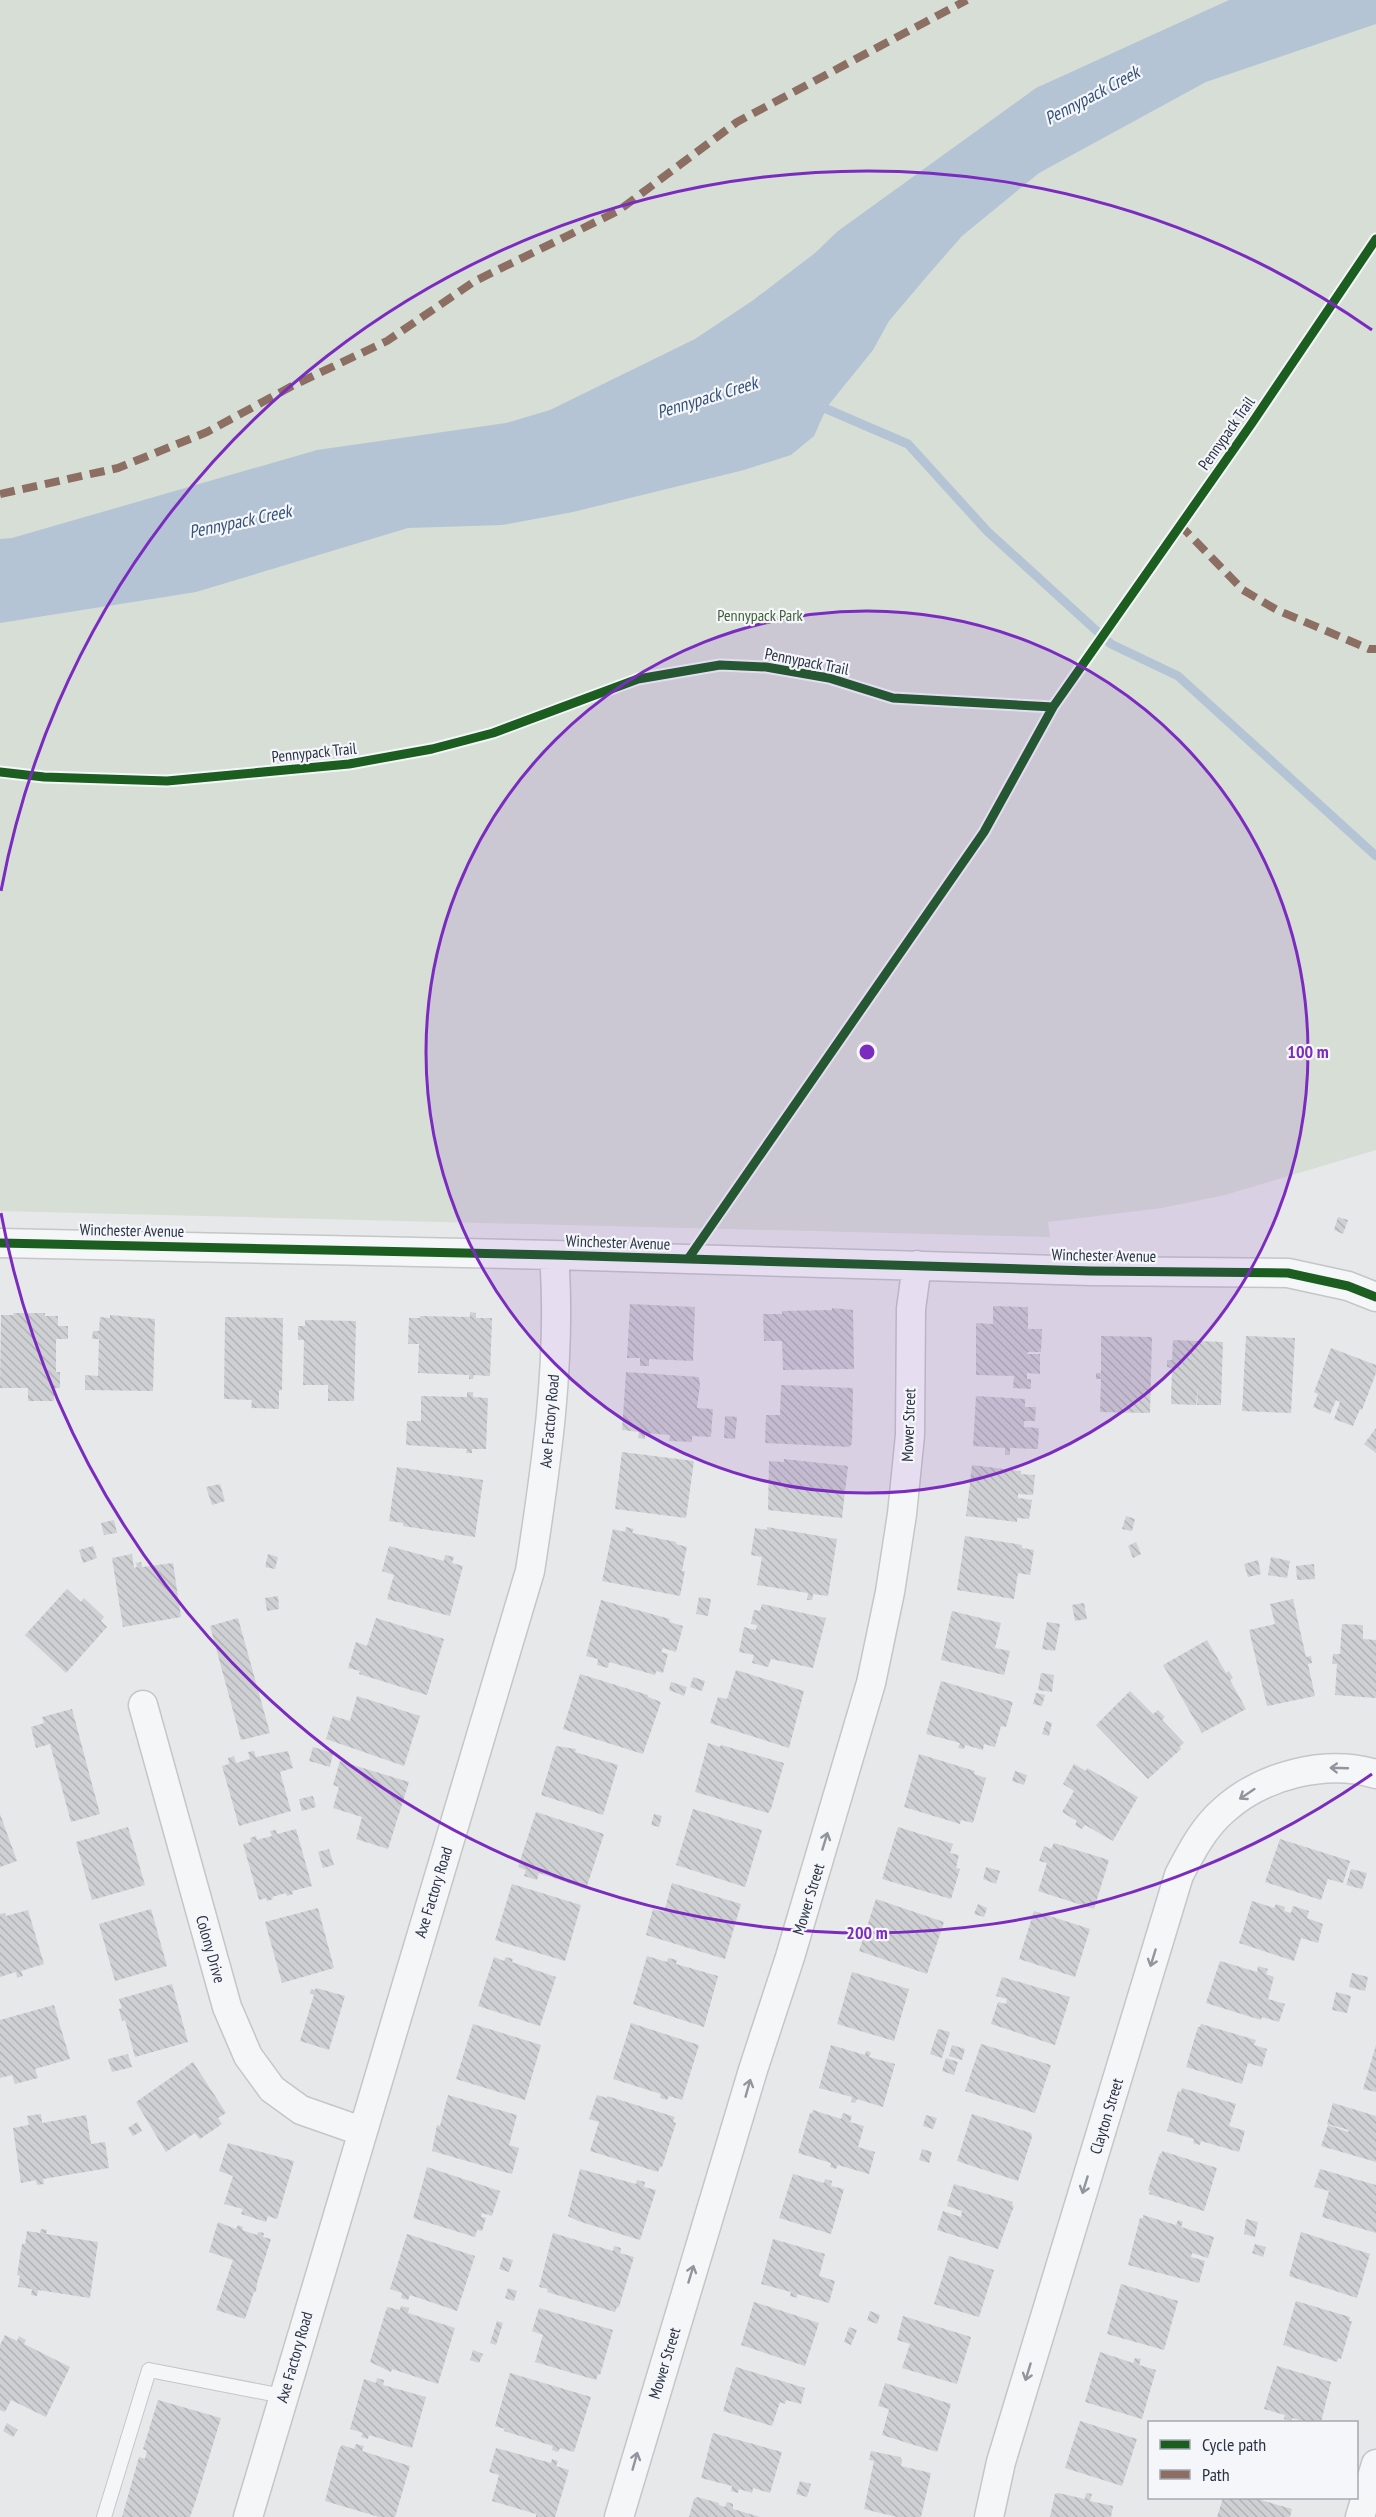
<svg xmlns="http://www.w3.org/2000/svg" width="1376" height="2517" font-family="'PT Sans Narrow',sans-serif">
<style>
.park{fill:#d6ded6}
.water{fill:#b4c4d5}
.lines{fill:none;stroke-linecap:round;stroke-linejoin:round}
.stream{stroke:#b4c4d5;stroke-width:9}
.building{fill:url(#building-back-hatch)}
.lane-casing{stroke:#c4c6c8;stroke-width:16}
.street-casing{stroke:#c4c6c8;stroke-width:31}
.lane{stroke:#f5f6f7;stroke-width:14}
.street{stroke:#f5f6f7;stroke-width:28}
.quiet{stroke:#8d6e63;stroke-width:8;stroke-dasharray:15 8;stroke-linecap:butt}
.cycleway-casing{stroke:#f4f6f9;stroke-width:13}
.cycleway{stroke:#1b5e20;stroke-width:9}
.oneway{stroke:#90959e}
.ring{fill:none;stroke:#7b2cbf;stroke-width:3}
.labels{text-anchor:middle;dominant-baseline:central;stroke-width:4.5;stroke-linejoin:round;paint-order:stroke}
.street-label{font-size:16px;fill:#2b3445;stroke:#f4f6f9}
.park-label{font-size:16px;fill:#3f6138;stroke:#f4f6f9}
.water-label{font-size:18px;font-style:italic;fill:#34527a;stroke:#f4f6f9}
.centre{fill:#7b2cbf;stroke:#f4f6f9;stroke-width:3}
.ring-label{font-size:18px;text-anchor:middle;font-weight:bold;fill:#7b2cbf;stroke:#f4f6f9;stroke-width:4.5;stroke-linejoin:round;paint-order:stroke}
</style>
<defs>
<pattern id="building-back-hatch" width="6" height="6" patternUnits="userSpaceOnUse" patternTransform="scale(1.5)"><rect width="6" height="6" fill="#ced0d3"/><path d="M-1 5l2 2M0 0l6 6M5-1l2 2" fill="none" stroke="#b1b3b6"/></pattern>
</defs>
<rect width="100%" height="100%" fill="#e6e8ea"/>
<path class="park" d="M0 0H1376V1150L1225 1195 1162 1208 1048 1222 1050 1237 0 1211Z"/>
<path class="water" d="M1229 0H1376V24L1206 82 1039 173 962 236 928 275 889 321 873 350 827 407 814 436 791 455 744 470 573 512 502 525 408 528 196 592 0 623V539L12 538 317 450 506 423 550 410 695 339 752 301 815 253 838 231 1036 88Z"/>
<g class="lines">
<path class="stream" d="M815 404 908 444 987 531 1111 644 1178 676 1376 856"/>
</g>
<path class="building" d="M1338 1217 1348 1220 1343 1234 1334 1230Z
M630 1304 695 1307 693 1361 649 1359V1366H640V1358H627Z
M993 1306 1028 1307V1329H1042L1041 1352H1028L1027 1354H1040V1374L1027 1373V1379H1031V1389L1013 1388 1014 1376 976 1375V1323L993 1324Z
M832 1308 853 1310 854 1369 783 1370 782 1341H764L763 1314H782V1311L832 1310Z
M470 1312 476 1313V1318H492L490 1376 474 1375 473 1379H469V1375L418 1373 419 1344H408L409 1318H420V1316L470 1317Z
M13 1313H45V1316H58V1326H68V1339H56V1372H60V1388H54V1401H28V1388H0L1 1315H14Z
M110 1315 155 1319 153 1391 85 1390V1375L98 1376 99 1339H92L93 1331H99L100 1317 110 1318Z
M225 1317 283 1318 282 1390H279V1409L251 1408 252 1400 224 1399Z
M305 1320 356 1321 354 1401H328V1385H303L304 1340H298V1326H305Z
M1101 1336 1152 1337 1150 1413 1100 1412 1101 1379H1096V1373H1101Z
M1246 1336 1295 1338 1291 1413 1242 1411Z
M1173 1340 1223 1342 1221 1405H1197L1198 1388 1196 1405 1171 1404 1172 1368 1167 1367V1360H1172Z
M1331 1348 1376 1365V1373L1362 1410 1360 1409 1353 1426 1334 1419 1340 1402 1336 1400 1330 1414 1313 1407 1318 1394 1314 1392Z
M626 1372 699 1377 700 1385 697 1408 713 1409 711 1437 692 1436V1442L669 1441 670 1435 645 1433V1439L638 1438 639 1432 622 1430Z
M781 1385 853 1388 852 1444 849 1447 765 1443 766 1415H780Z
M467 1392H473V1397L488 1398 486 1449H472V1453H466L467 1449 406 1445 407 1421H421V1396L467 1397Z
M976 1396 1025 1399V1407H1036L1035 1421H1024V1427L1039 1428 1038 1449 1010 1448V1455H1005V1448L973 1446Z
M725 1416 737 1417 735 1439 724 1438Z
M1376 1428V1453L1364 1444Z
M622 1452 694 1461 686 1518 615 1509Z
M784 1459 848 1466 842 1518 768 1510 769 1461 784 1462Z
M972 1465 1021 1471V1474L1035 1475 1033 1495 1018 1494V1498L1032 1500 1029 1519 1017 1518V1522L966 1516Z
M397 1467 483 1480 475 1537 403 1526V1523L389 1521Z
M220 1484 225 1501 212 1505 206 1487Z
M1126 1516 1135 1519 1132 1531 1122 1529Z
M114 1520 117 1533 104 1535 101 1523Z
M626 1527 634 1529 632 1533 676 1542V1544L687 1547 682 1571H685L680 1596 602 1581 613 1529 625 1532Z
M767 1527 837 1539 828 1596 813 1594 812 1600H807L808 1593 757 1585 762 1557 751 1555 755 1528 767 1530Z
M965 1536 1022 1545V1548L1034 1550 1030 1575 1018 1573 1014 1599 957 1590Z
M1136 1542 1141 1554 1133 1558 1128 1546Z
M93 1546 97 1558 83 1563 79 1550Z
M389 1546 444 1561 445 1555 454 1557 452 1563 463 1566 450 1616 387 1599 394 1575 382 1571Z
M132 1554 134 1568 137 1567 136 1563 141 1562 142 1567 173 1563 181 1617 123 1627 112 1558Z
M268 1554 278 1557 275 1569 265 1567Z
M1271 1557 1290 1561 1287 1578 1268 1575Z
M1258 1560 1261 1574 1248 1577 1244 1564Z
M1314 1564 1315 1579 1297 1580 1296 1566Z
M67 1589 81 1602 84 1598 104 1617 101 1621 107 1627 66 1673 25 1635Z
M278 1596 279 1609 267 1611 265 1598Z
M699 1597 711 1599 708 1616 696 1614Z
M1293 1599 1306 1657 1311 1656 1312 1663 1308 1664 1315 1696 1267 1706 1249 1630 1275 1624 1270 1604Z
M601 1600 670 1619 669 1622 683 1626 676 1652 663 1648 661 1652 668 1654 663 1673 656 1671 655 1675 609 1662 608 1668 597 1665 598 1659 586 1656Z
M1084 1603 1087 1619 1075 1621 1072 1605Z
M762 1604 826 1618 813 1668 771 1659 768 1667 752 1663 754 1655 739 1652 744 1627 756 1630 757 1625 751 1624 754 1610 760 1611Z
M952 1611 1001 1623 995 1648 1010 1651 1004 1675 941 1660Z
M238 1618 270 1733 241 1740 210 1626Z
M376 1618 444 1639 427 1695 359 1674 360 1671 348 1668 356 1642 367 1646Z
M1047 1622 1060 1624 1055 1651 1042 1649Z
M1342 1624 1363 1625V1639L1376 1640V1698L1335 1695 1337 1664H1332L1333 1654H1340Z
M1207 1640 1226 1673 1229 1671 1233 1678 1230 1680 1246 1709 1202 1733 1163 1665Z
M736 1670 804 1691 789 1748 710 1723 718 1697 727 1699Z
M1041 1673 1054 1675 1052 1692 1038 1690Z
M580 1674 648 1695V1697L661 1702 643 1754 563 1729Z
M693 1677 705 1681 702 1691 690 1687Z
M941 1681 1013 1702 1006 1727 1001 1726 995 1747 984 1744 983 1750 965 1745 964 1749 958 1748 960 1743 926 1734Z
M671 1682 687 1687 684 1696 669 1690Z
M1130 1691 1153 1714 1158 1710 1165 1717 1162 1720 1184 1743 1179 1747 1181 1749 1148 1779 1096 1725Z
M1036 1693 1045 1695 1042 1706 1033 1704Z
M357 1696 420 1716 404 1766 326 1739 333 1716 350 1721Z
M72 1709 100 1814 71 1822 50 1744 36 1748 31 1727 44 1723 42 1717Z
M1046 1721 1052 1723 1049 1736 1042 1734Z
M708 1743 720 1747 721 1745 784 1763 771 1809 768 1813 695 1792Z
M556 1746 576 1749 575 1752 618 1765 603 1815 541 1795Z
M313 1747 333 1753 330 1767 309 1761Z
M254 1751 256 1757 288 1751 293 1768 280 1772 291 1811 239 1826 222 1766 229 1764 228 1758 234 1756 236 1763 250 1759 248 1752Z
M919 1754 975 1771 974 1774 986 1778 973 1823 961 1820 960 1824 904 1807Z
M340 1761 409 1782 388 1849 356 1839 362 1817 333 1808 339 1787 333 1785Z
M1074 1764 1086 1771 1087 1768 1138 1797 1113 1841 1085 1825 1082 1829 1075 1825 1077 1821 1062 1812 1074 1791 1063 1784Z
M1015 1771 1027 1775 1024 1785 1012 1781Z
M313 1796 316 1807 302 1811 299 1799Z
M693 1809 762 1830 745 1887 676 1865Z
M536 1812 604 1834 586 1889 539 1873 537 1880 524 1876 526 1870 518 1867Z
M0 1814 17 1861 0 1867Z
M654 1814 662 1816 659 1827 651 1825Z
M128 1827 145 1885 92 1900 76 1842Z
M898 1827 953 1844 950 1853 959 1855 956 1868 960 1869 951 1899 882 1879Z
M296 1829 312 1886 292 1891 293 1894 287 1896 286 1893 272 1897 273 1899 267 1901 266 1898 259 1900 243 1844 251 1842 250 1838 256 1836 257 1840 272 1836 270 1831 276 1830 277 1834Z
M1280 1839 1350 1861 1343 1883 1328 1879 1321 1900 1265 1882Z
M1054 1843 1109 1860 1094 1909 1038 1891 1047 1863 1039 1861 1044 1846 1051 1849Z
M329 1849 334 1865 323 1868 318 1852Z
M986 1867 1000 1871 996 1884 983 1879Z
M1351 1869 1367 1873 1362 1889 1346 1885Z
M672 1883 741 1904 725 1959 646 1935 653 1909 664 1912Z
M512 1884 581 1905 565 1961 495 1940Z
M876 1899 944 1922 927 1974 859 1951Z
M1252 1901 1274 1908 1276 1904 1285 1907 1284 1911 1291 1913 1293 1906 1309 1911 1307 1918 1323 1924 1318 1943 1301 1938 1294 1961 1239 1943Z
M978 1904 987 1908 984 1917 974 1914Z
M318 1908 334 1968 282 1983 265 1922Z
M151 1909 167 1966 115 1981 99 1924Z
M28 1910 44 1964 21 1971 23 1976 17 1978 16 1972 0 1977V1914L5 1913 6 1916Z
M1034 1911 1090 1929 1075 1977 1019 1959Z
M647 1956 667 1962 668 1958 677 1960 676 1964 718 1976 704 2027 633 2004Z
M494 1957 504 1961 506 1957 513 1959 512 1962 556 1977 540 2026 478 2006Z
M1220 1961 1257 1972 1258 1966 1268 1969 1266 1974 1274 1977 1268 1999 1285 2004 1279 2022 1262 2017 1261 2020 1206 2003Z
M852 1972 909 1989 894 2041 837 2024Z
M1352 1973 1368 1977 1365 1991 1349 1987Z
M1002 1977 1070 1997 1055 2045 991 2024 998 2002 1006 2004 1007 1999 996 1996Z
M172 1984 188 2042 135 2057 125 2020 122 2021 119 2009 122 2008 119 1999Z
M316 1988 345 1996 329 2050 300 2041 314 1995 310 1993 311 1989 315 1990Z
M1336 1992 1351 1996 1347 2013 1332 2010Z
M54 2005 70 2059 35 2069 38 2078 15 2084 12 2075 0 2078V2020Z
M631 2023 699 2045 682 2100 669 2096 667 2100 660 2098 661 2094 613 2079Z
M473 2024 541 2045 525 2100 456 2079Z
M1201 2024 1256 2040 1254 2045 1267 2049 1262 2067 1248 2063 1242 2084 1186 2067 1198 2027H1200Z
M938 2029 950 2032 942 2058 930 2054Z
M981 2044 1051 2065 1035 2113 965 2091Z
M831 2045 865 2055 866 2051 871 2052 869 2057 895 2064 883 2107 857 2099 855 2103 851 2102 852 2097 819 2088Z
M952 2045 965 2049 962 2060 949 2056Z
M1376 2045V2092L1363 2089Z
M128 2054 132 2067 112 2072 108 2059Z
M946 2058 958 2062 954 2075 942 2071Z
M193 2062 226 2113 218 2118 222 2124 200 2139 195 2133 166 2152 136 2102Z
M1182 2088 1236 2104 1229 2126 1245 2131 1239 2152 1201 2141 1200 2145 1193 2143 1194 2139 1167 2131 1178 2091 1181 2092Z
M448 2095 517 2115 509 2145 519 2148 512 2174 432 2151 437 2125 440 2126Z
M597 2095 607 2098V2096L675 2117 673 2122 676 2123 662 2167H660L658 2172 590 2151 599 2122 589 2119Z
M1333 2103 1376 2116V2162L1321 2146 1328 2125 1348 2132 1349 2130 1327 2124Z
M813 2110 841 2119 843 2113 852 2116 850 2122 864 2126 858 2147 875 2152 869 2174 838 2165 836 2169 830 2167 831 2163 798 2153 810 2113H812Z
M41 2114 42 2123 86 2115 91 2144 105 2142 109 2168 43 2179 44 2184 37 2185 36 2180 21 2183 13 2128 29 2125 27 2116Z
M972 2114 1031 2133 1032 2137 1018 2181 957 2161Z
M926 2115 937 2118 933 2129 923 2126Z
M137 2122 142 2131 133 2136 128 2128Z
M228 2143 294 2161 277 2219 268 2216 266 2222 241 2214 243 2209 224 2204 233 2176 219 2171Z
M922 2149 932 2152 929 2163 919 2160Z
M1162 2151 1217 2168 1204 2211 1149 2194 1150 2191 1148 2190 1160 2153 1162 2154Z
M427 2167 500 2191 492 2216 482 2213 481 2217 486 2218 482 2231 477 2230 475 2237 413 2218Z
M580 2169 636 2184 637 2180 645 2182 644 2187 656 2190 640 2240 578 2221 568 2216Z
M1320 2169 1376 2185V2233L1322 2217 1329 2191 1314 2187Z
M793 2174 824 2183 825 2179 832 2181 831 2186 844 2189 831 2234 779 2218Z
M954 2184 1013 2202 1012 2205 1014 2206 998 2249 937 2230 943 2211 961 2217 962 2211 947 2206Z
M1143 2215 1176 2225 1178 2220 1183 2222 1181 2227 1214 2237 1208 2258 1192 2253 1191 2257 1205 2261 1199 2283 1128 2265 1140 2218H1143Z
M1246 2219 1258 2222 1255 2237 1244 2234Z
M218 2222 236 2229 238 2225 243 2227 242 2230 257 2235 258 2232 264 2233 263 2237 271 2239 257 2283 256 2292H254L245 2319 216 2310 233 2260 209 2252Z
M41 2229 47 2230 46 2234 98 2242 90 2298 38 2290 37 2296 31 2295 32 2289 18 2287 20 2276 17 2275 22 2244H25L27 2231 40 2233Z
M1301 2232 1370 2254 1357 2298 1289 2276Z
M553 2233 613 2251 614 2246 621 2248 620 2253 634 2257 619 2307H617L615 2312 547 2292 548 2289 539 2287Z
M407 2234 475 2256 457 2311 410 2295 408 2300 401 2298 402 2293 390 2289Z
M773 2239 825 2254 819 2276 835 2281 829 2303 797 2294V2298L790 2296 791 2292 761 2284Z
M1255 2244 1266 2247 1263 2257 1252 2253Z
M949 2256 994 2270 979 2317 934 2304Z
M503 2257 513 2260 509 2272 499 2269Z
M1121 2284 1178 2301 1164 2350 1107 2334Z
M508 2288 517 2291 514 2301 505 2298Z
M1296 2301 1350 2317 1349 2321H1352L1341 2359 1338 2358 1337 2362 1283 2345Z
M754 2302 819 2323 805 2366 741 2345Z
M401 2306 409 2308 408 2313 455 2328 438 2384 392 2369 391 2372 370 2362 387 2307 400 2310Z
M539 2308 613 2330 600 2375 598 2374 596 2380 535 2362 543 2335 532 2331Z
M870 2311 880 2315 877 2324 867 2320Z
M903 2316 971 2337 957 2384 902 2368 910 2344 897 2340Z
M497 2321 503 2323 496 2345 490 2343Z
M849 2327 857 2330 851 2345 844 2342Z
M5 2335 17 2341 19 2336 26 2340 24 2344 70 2367 46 2417 11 2400 5 2412 0 2410V2345Z
M473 2350 483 2354 479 2363 470 2360Z
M1100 2352 1133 2363 1135 2358 1141 2359 1139 2365 1156 2370 1142 2419 1085 2402Z
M1277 2366 1331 2382 1321 2422H1308L1292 2418V2421L1284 2419 1285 2415 1264 2409Z
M736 2367 805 2388 801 2404 786 2400 785 2404 780 2402 772 2426 723 2411Z
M510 2373 591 2397 574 2452 560 2448 558 2452 552 2450 553 2446 504 2431 505 2429 495 2426Z
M377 2378 384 2380 383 2385 426 2397 412 2448 369 2435 368 2439 361 2437 363 2433 350 2429 364 2379 376 2383Z
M885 2383 951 2404 937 2452 882 2435 889 2409 878 2406Z
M158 2400 221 2418 196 2500 190 2517H122L139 2457 145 2459 147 2451 143 2449Z
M1080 2421 1137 2439 1122 2486 1065 2468Z
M7 2423 18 2430 13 2437 3 2431Z
M713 2433 782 2452 770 2493 753 2488 752 2493 739 2489 738 2493 731 2491 732 2486 701 2478Z
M356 2444 364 2446 362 2451 410 2466 395 2517H379L325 2501 339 2449 342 2445 354 2449Z
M496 2448 551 2463 552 2459 558 2461 556 2466 569 2470 555 2517H536V2514L492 2501 499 2475 489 2472Z
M871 2451 900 2457 902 2460 901 2466 931 2473 921 2517H897L864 2509 874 2461 869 2460Z
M800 2481 811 2484 807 2497 796 2494Z
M1058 2493 1085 2499 1086 2493 1092 2494 1090 2501 1113 2506 1111 2517H1050L1055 2494Z
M697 2497 719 2503V2505L725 2507 727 2502 733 2504V2509L760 2517H689L694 2499Z
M1223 2498H1254L1292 2509 1290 2517H1217Z"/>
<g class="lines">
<g class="lane-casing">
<path id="lane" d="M104 2517 149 2370 283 2396"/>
</g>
<g class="street-casing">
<path id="street" d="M0 1243 554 1255 1090 1271 1288 1273 1348 1286 1376 1297
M143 1705 227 2007 248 2056 272 2089 301 2110 361 2131
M248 2517 530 1571C546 1467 562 1360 554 1255
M619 2517 753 2070 790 1957 871 1683 890 1592 902 1514 910 1435 911 1309 917 1265
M989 2517 1001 2462 1179 1875C1191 1852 1204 1827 1224 1810 1263 1775 1326 1759 1376 1774
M1360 2517 1376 2464"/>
</g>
<use href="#lane" class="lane"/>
<use href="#street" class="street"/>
<path class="quiet" d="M0 494 118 468 207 432 294 385 387 341 475 281 618 211 737 122 967 0
M1179 524 1243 590 1277 610 1369 649H1376"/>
<g class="cycleway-casing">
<path id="cycleway" d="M0 772 44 777 167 781 349 764 432 749 493 733 638 679 720 665 766 667 829 678 893 698 1053 707
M0 1243 554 1255 1090 1271 1288 1273 1348 1286 1376 1297
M688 1259 984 832 1053 707 1252 423 1376 239"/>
</g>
<use href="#cycleway" class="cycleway"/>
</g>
<defs><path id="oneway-shaft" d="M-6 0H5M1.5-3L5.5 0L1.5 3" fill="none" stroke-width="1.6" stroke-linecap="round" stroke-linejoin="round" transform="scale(1.5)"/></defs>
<g class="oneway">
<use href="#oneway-shaft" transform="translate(1339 1768) rotate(-178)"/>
<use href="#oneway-shaft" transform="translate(1247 1794) rotate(146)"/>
<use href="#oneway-shaft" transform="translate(825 1841) rotate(-73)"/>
<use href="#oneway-shaft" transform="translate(1153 1958) rotate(107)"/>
<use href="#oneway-shaft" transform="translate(748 2088) rotate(-74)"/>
<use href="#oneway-shaft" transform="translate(1085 2185) rotate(107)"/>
<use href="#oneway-shaft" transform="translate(691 2274) rotate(-73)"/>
<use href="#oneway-shaft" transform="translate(1028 2372) rotate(107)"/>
<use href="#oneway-shaft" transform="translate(635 2461) rotate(-74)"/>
</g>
<circle cx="867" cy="1052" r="441" fill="#7b2cbf" fill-opacity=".12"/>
<g class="ring">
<circle cx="867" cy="1052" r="441"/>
<path d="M1372 1774A881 881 0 0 1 1 1213M1 891A881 881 0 0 1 1372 330"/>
</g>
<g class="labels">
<g class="street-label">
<text transform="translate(1226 433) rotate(-55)">Pennypack Trail</text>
<text transform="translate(807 661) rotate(11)">Pennypack Trail</text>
<text transform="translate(314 752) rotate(-6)">Pennypack Trail</text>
<text transform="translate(132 1230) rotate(1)">Winchester Avenue</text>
<text transform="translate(618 1242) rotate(2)">Winchester Avenue</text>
<text transform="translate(1104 1255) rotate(1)">Winchester Avenue</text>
<text transform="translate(549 1421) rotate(-85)">Axe Factory Road</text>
<text transform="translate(908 1425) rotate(-88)">Mower Street</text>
<text transform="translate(433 1892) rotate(-73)">Axe Factory Road</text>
<text transform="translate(808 1899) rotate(-73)">Mower Street</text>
<text transform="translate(211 1949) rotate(74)">Colony Drive</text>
<text transform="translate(1106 2116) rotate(-73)">Clayton Street</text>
<text transform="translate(294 2357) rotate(-74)">Axe Factory Road</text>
<text transform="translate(664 2363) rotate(-73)">Mower Street</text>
</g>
<g class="park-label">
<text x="760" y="615">Pennypack Park</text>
</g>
<g class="water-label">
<text transform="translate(1092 95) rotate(-28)">Pennypack Creek</text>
<text transform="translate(707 397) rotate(-17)">Pennypack Creek</text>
<text transform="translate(240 521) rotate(-12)">Pennypack Creek</text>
</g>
</g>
<circle cx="867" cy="1052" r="9" class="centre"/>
<g class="ring-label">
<text x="1308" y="1058">100 m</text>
<text x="867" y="1939">200 m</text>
</g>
<rect x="1148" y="2421" width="210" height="78" fill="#f4f6f9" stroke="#a4a8b1" stroke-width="1.5"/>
<rect x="1160" y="2440" width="30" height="9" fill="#1b5e20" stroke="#a4a8b1" stroke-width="1.5"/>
<text x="1202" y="2451" font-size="18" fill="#2b3445">Cycle path</text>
<rect x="1160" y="2470" width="30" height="9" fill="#8d6e63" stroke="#a4a8b1" stroke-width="1.5"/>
<text x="1202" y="2481" font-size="18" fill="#2b3445">Path</text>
</svg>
